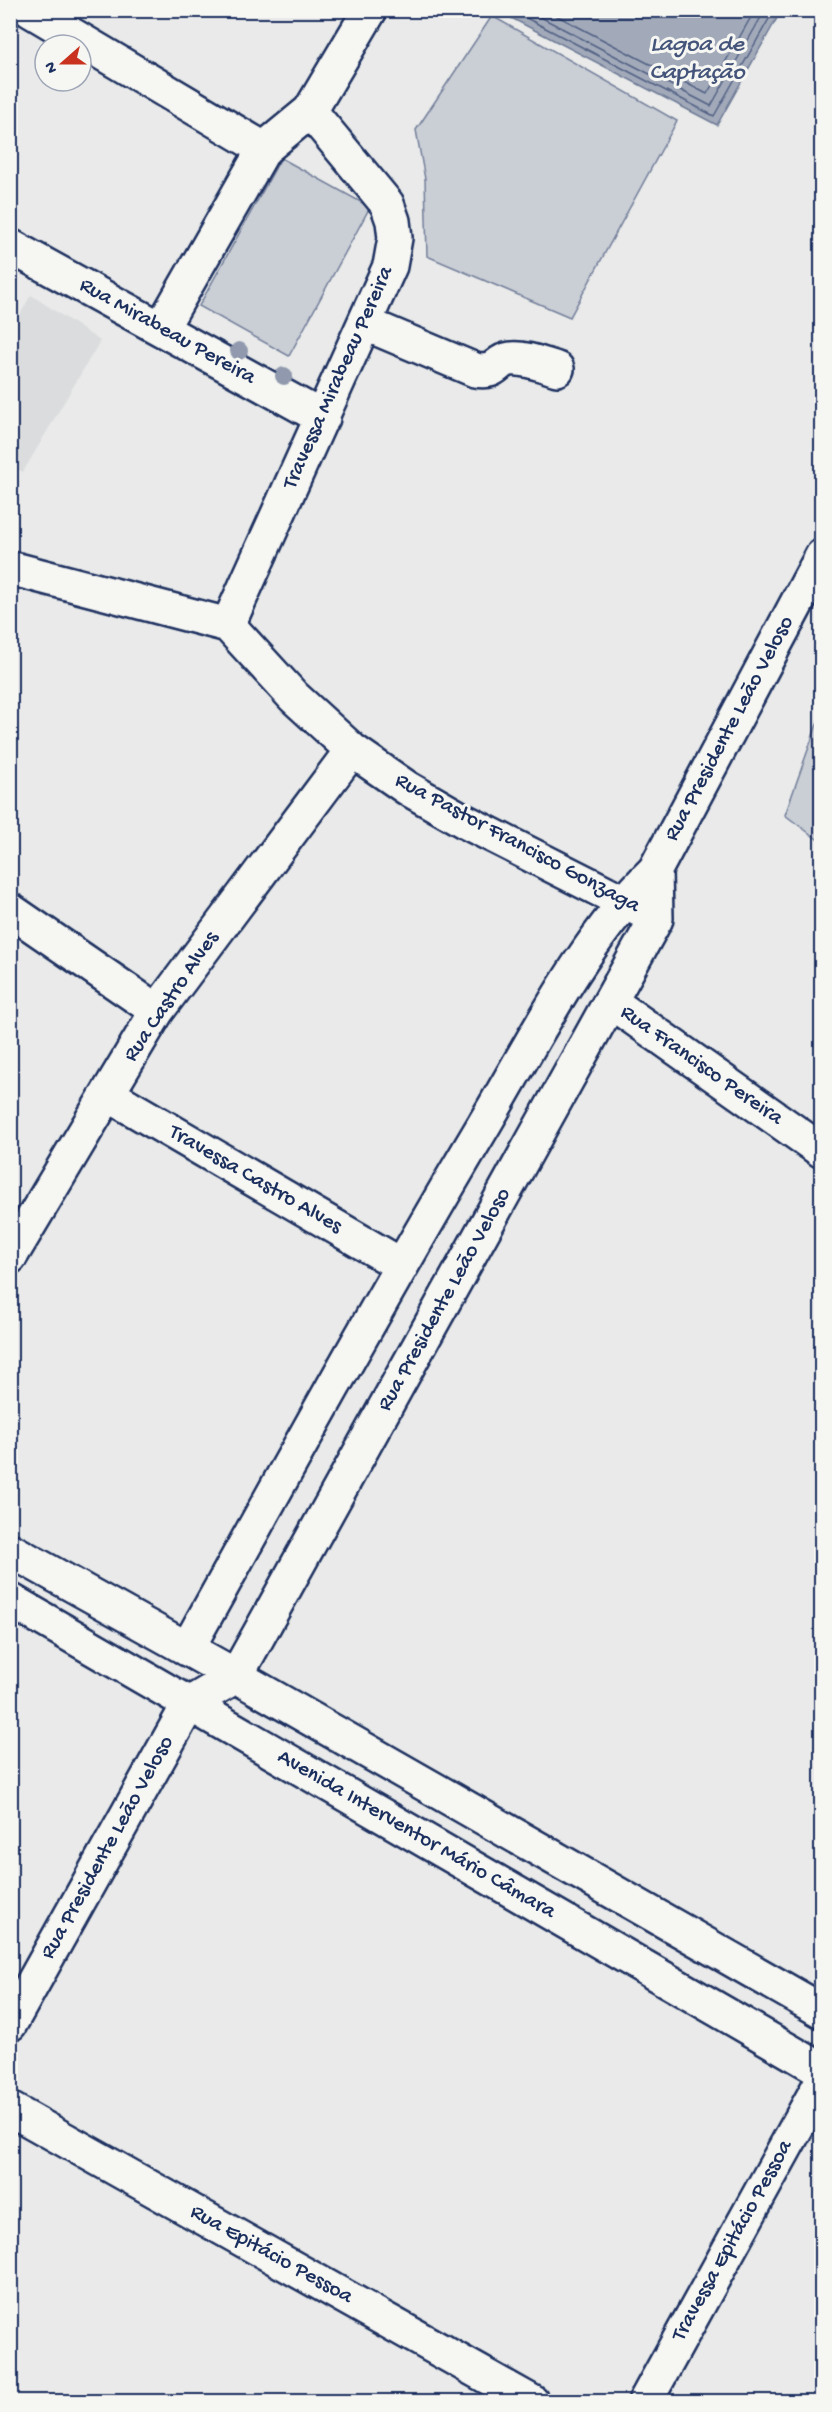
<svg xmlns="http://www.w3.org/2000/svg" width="832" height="2412" font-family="'Gochi Hand',sans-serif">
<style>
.built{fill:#dadcde}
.green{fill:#caced5;stroke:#727e9a;stroke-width:1.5}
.water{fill:#a2aaba;stroke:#6c7995;stroke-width:1.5}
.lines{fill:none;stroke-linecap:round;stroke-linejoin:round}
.shore{stroke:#516083;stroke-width:1.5}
.minor-casing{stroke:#1b2f5e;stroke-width:38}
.major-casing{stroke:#1b2f5e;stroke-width:38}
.minor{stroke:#f6f6f2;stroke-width:33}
.major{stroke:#f6f6f2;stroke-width:33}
.tree{fill:#9099ad}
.labels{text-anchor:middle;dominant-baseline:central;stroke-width:6;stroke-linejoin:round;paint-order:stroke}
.street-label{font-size:22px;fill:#1b2f5e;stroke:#f6f6f2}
.water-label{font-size:24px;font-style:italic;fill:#44547a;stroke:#f6f6f2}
</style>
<rect width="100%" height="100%" fill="#e9eae9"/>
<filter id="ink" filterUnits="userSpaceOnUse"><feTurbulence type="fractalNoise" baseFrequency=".0167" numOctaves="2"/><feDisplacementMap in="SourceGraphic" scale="12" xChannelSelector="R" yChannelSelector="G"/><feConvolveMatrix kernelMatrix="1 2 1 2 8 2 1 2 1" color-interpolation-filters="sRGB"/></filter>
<g filter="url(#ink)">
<path class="built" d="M31 295 100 341 23 472 11 466 10 333Z"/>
<path class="green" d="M492 16 677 121 570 317 427 256 425 179 416 130Z
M281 158 370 207 289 356 199 306Z
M821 713V842L785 815Z"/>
<path class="water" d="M498 11H781L717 125Z"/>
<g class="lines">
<path class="shore" d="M511 10 714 116 774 10
M527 10 711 106 765 10
M546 10 707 94 755 10"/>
<g class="minor-casing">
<path id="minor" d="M30 10 264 149
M10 246 323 418
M366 324 475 370C499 374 494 361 510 359 525 357 543 365 557 369
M161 329 264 149 310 111 370 10
M10 568 228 625 294 697 352 750 407 788 466 822 642 911
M228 625 390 266 395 238 393 221 387 204 310 111
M10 910 157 1011
M611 1002 822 1151
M109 1095 401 1265
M10 1257 157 1011 352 750
M187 1649C285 1473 382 1296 485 1123 536 1037 583 940 655 870L822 556
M236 1676 656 919 655 870
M10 2109 532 2402
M645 2402 822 2081"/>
</g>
<g class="major-casing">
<path id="major" d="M10 1550 236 1676 822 2011
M10 1600 822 2070
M10 2024 189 1704 236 1676"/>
</g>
<use href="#minor" class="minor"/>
<use href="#major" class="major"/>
</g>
<g class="tree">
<circle cx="239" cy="351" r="9"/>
<circle cx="284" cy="376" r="9"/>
</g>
</g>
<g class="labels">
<g class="street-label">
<text transform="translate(167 332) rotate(29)">Rua Mirabeau Pereira</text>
<text transform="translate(339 378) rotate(-66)">Travessa Mirabeau Pereira</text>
<text transform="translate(730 729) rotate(-62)">Rua Presidente Leão Veloso</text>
<text transform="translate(517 844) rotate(28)">Rua Pastor Francisco Gonzaga</text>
<text transform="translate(172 997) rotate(-56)">Rua Castro Alves</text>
<text transform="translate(701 1066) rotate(35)">Rua Francisco Pereira</text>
<text transform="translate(255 1180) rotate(30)">Travessa Castro Alves</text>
<text transform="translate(445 1300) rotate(-61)">Rua Presidente Leão Veloso</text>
<text transform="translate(416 1835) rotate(30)">Avenida Interventor Mário Câmara</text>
<text transform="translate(108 1848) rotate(-61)">Rua Presidente Leão Veloso</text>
<text transform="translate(733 2241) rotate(-61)">Travessa Epitácio Pessoa</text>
<text transform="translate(271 2255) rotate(29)">Rua Epitácio Pessoa</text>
</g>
<g class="water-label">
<text x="697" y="45">Lagoa de<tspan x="697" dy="28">Captação</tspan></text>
</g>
</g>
<rect width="832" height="2412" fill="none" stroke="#f6f6f2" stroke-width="36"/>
<rect x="18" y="18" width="796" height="2376" fill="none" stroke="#1b2f5e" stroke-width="2" filter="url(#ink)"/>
<g transform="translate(63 63) rotate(249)"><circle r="28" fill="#f6f6f2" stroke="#9ea6b7" stroke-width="1.5"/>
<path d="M0-4.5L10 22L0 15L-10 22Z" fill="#c8321e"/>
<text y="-9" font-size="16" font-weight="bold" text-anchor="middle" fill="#1b2f5e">N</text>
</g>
</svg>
